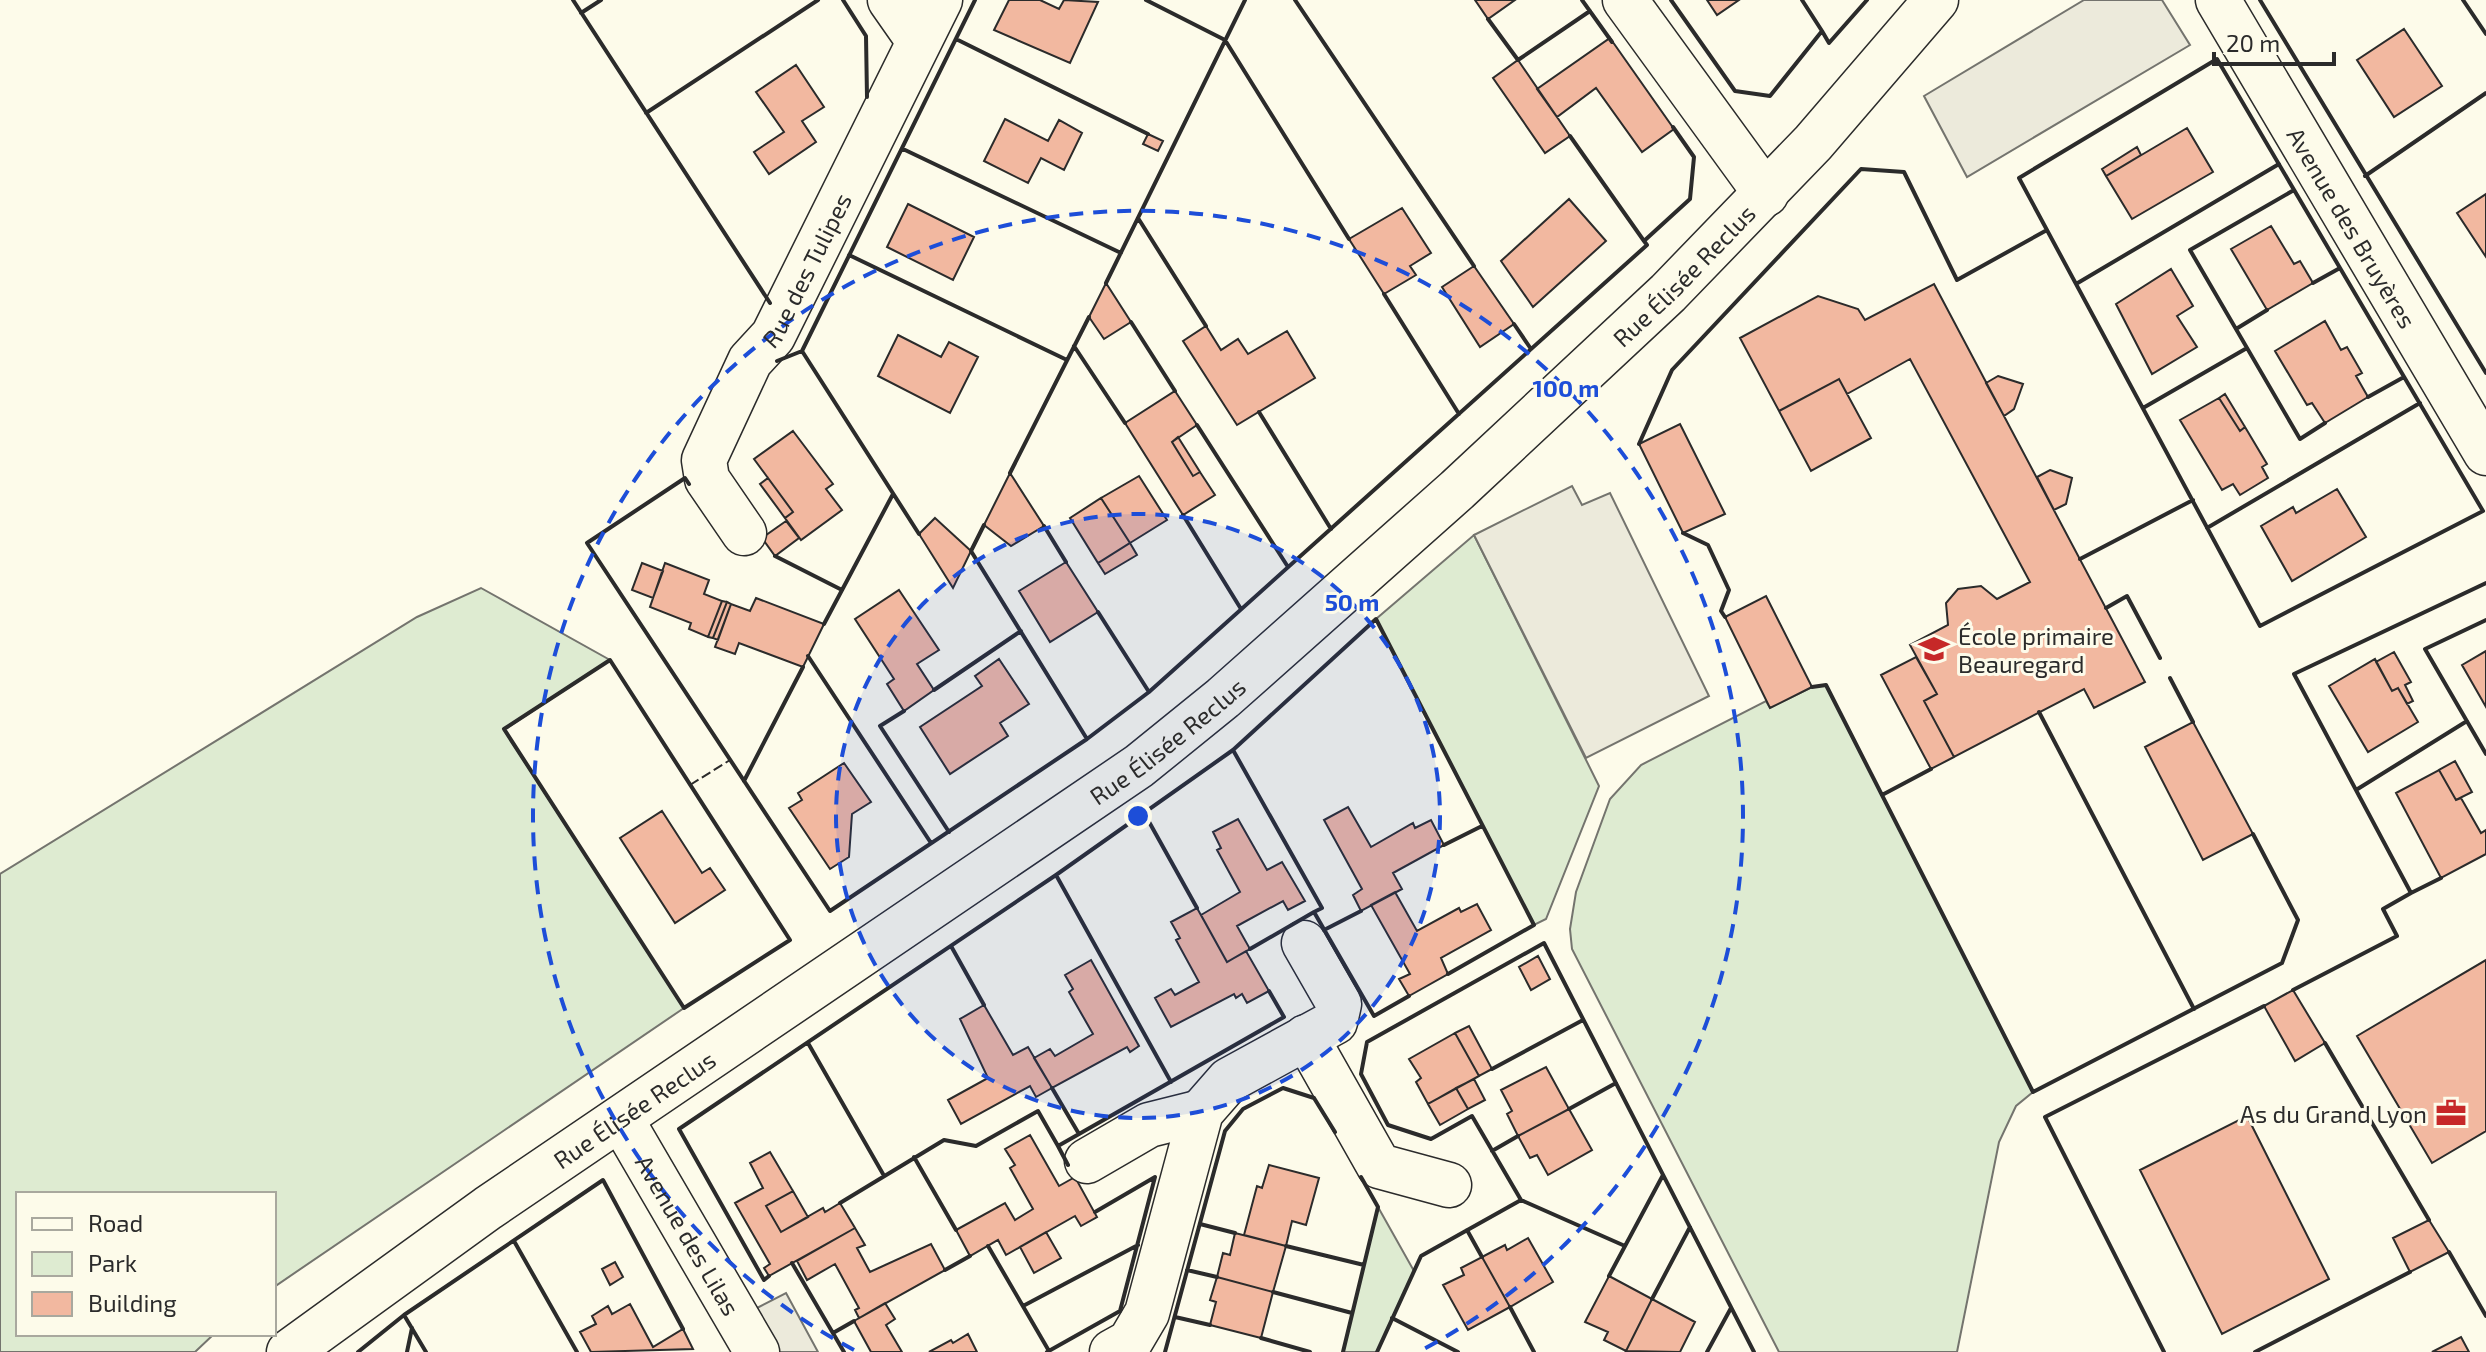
<svg xmlns="http://www.w3.org/2000/svg" width="2486" height="1352" font-family="'Exo 2',sans-serif">
<style>
.green{fill:#deebd1;stroke:#74746e;stroke-width:2}
.parking{fill:#eceadb;stroke:#74746e;stroke-width:2}
.building{fill:#f2b8a0;stroke:#2b2b2b;stroke-width:2}
.lines{fill:none;stroke-linecap:round;stroke-linejoin:round}
.minor-casing{stroke:#2b2b2b;stroke-width:47}
.minor{stroke:#fdfbea;stroke-width:44}
.fence{stroke:#2b2b2b;stroke-width:2;stroke-dasharray:10 4;stroke-linecap:butt}
.wall{stroke:#2b2b2b;stroke-width:4}
.ring{fill:none;stroke:#1d4ed8;stroke-width:4;stroke-dasharray:14 10}
.labels{text-anchor:middle;dominant-baseline:central;stroke-width:6;stroke-linejoin:round;paint-order:stroke}
.street-label{font-size:24px;fill:#2b2b2b;stroke:#fdfbea}
.poi-label{font-size:24px;fill:#2b2b2b;stroke:#fdfbea;text-anchor:start}
.centre{fill:#1d4ed8;stroke:#fdfbea;stroke-width:4}
.ring-label{font-size:24px;text-anchor:middle;font-weight:bold;fill:#1d4ed8;stroke:#fdfbea;stroke-width:6;stroke-linejoin:round;paint-order:stroke}
</style>
<rect width="100%" height="100%" fill="#fdfbea"/>
<path class="green" d="M1474 535 1599 786 1546 919 1534 925 1376 619Z
M481 588 610 660 504 730 684 1008 274 1287V1194H18V1334H214L195 1352H0V874L417 617Z
M1826 685 2033 1092 2016 1106 1999 1142 1957 1352H1779L1572 949 1570 929 1576 892 1610 799 1641 765 1766 701 1770 708 1812 687Z
M1378 1207 1414 1271 1377 1352H1343Z"/>
<path class="parking" d="M2084 0H2162L2190 45 1967 177 1924 96Z
M1572 486 1582 505 1610 493 1709 696 1586 758 1474 535Z
M786 1293 818 1352H778L755 1309Z"/>
<path class="building" d="M1009 0H1040L1059 9 1064 0 1098 2 1070 63 994 30Z
M1475 0H1515L1488 19Z
M1707 0H1739L1717 15Z
M2404 29 2442 86 2394 117 2357 60Z
M1610 38 1674 129 1642 152 1596 88 1557 117 1537 89Z
M1518 60 1570 136 1545 153 1493 78Z
M796 65 824 107 802 121 816 142 769 174 754 152 784 132 756 92Z
M1005 119 1048 141 1059 120 1082 133 1064 170 1041 158 1028 183 984 161Z
M2187 128 2213 172 2132 219 2106 176Z
M1148 134 1163 141 1158 151 1143 144Z
M2137 147 2141 155 2106 176 2102 169Z
M2486 194V257L2457 213Z
M1569 199 1606 241 1533 307 1501 261Z
M908 204 974 237 953 280 887 247Z
M1402 208 1431 253 1410 266 1416 275 1384 294 1349 239Z
M2271 226 2294 264 2300 261 2313 283 2267 310 2231 249Z
M1474 266 1514 324 1480 347 1442 287Z
M2171 269 2193 306 2177 316 2197 347 2152 374 2116 304Z
M1106 283 1131 322 1104 339 1089 317Z
M1934 284 2145 682 2094 708 2084 689 1954 757 1924 701 1937 694 1910 645 1948 625 1946 603 1958 589 1981 586 1997 599 2030 582 1910 359 1847 394 1839 379 1779 411 1740 338 1818 296 1858 309 1865 320Z
M2325 321 2341 350 2347 347 2362 373 2356 376 2368 397 2325 423 2312 403 2307 405 2275 351Z
M1206 326 1221 350 1238 339 1248 354 1287 331 1315 378 1237 425 1183 341Z
M898 335 941 357 949 342 978 357 950 413 878 376Z
M1998 376 2023 384 2014 409 2004 416 1986 383Z
M1839 379 1871 438 1811 471 1779 411Z
M1175 391 1197 425 1172 442 1193 476 1200 472 1215 495 1183 515 1125 423Z
M2225 394 2245 427 2240 431 2219 398Z
M2219 398 2240 431 2245 427 2267 464 2262 467 2268 478 2240 495 2233 484 2222 490 2180 420Z
M1680 424 1725 514 1683 533 1639 444Z
M793 431 833 484 826 489 842 510 801 540 785 518 793 512 754 459Z
M1178 437 1200 472 1193 476 1172 442Z
M2050 470 2072 478 2066 504 2054 510 2037 477Z
M1010 473 1044 526 1011 546 984 525Z
M1139 476 1167 520 1130 543 1101 498Z
M768 478 793 512 785 518 760 484Z
M2337 489 2366 537 2292 581 2261 526 2293 507 2296 513Z
M1101 498 1130 543 1098 563 1070 518Z
M935 518 971 551 953 588 919 534Z
M786 521 799 538 775 556 762 538Z
M1130 543 1137 555 1105 574 1098 563Z
M1066 562 1098 612 1050 642 1019 591Z
M642 563 663 571 653 598 632 590Z
M665 563 709 580 704 594 722 601 708 637 689 629 691 623 650 607Z
M899 590 939 650 917 664 934 690 904 711 887 684 894 679 855 619Z
M1766 596 1812 687 1770 708 1725 617Z
M756 598 824 624 803 667 739 643 735 654 715 647 731 604 750 611Z
M722 601 727 602 713 638 708 637Z
M727 602 731 604 718 640 713 638Z
M2486 651V707L2462 665Z
M2394 652 2411 682 2405 685 2413 701 2407 704 2398 688 2392 691 2376 662Z
M1916 657 1937 694 1924 701 1954 757 1931 769 1881 675Z
M999 659 1029 704 1000 723 1008 736 950 774 920 727 982 686 975 676Z
M2375 659 2392 691 2398 688 2418 722 2368 752 2329 686Z
M2193 722 2253 834 2203 860 2145 747Z
M2455 761 2472 792 2456 800 2439 770Z
M844 763 871 802 852 814 849 857 830 869 789 808 802 800 798 793Z
M2439 770 2456 800 2461 798 2481 833 2486 830V854L2441 878 2396 793Z
M1348 807 1371 847 1413 823 1415 828 1431 820 1444 845 1393 873 1402 889 1361 911 1353 895 1362 889 1324 820Z
M662 811 702 873 710 868 725 890 675 923 620 838Z
M1238 819 1267 870 1282 862 1305 901 1288 910 1283 901 1237 926 1250 949 1227 962 1201 915 1240 892 1217 850 1221 848 1213 832Z
M1395 892 1417 931 1459 908 1461 912 1477 904 1491 930 1441 958 1448 974 1409 996 1399 979 1410 974 1371 905Z
M1197 908 1227 962 1246 951 1269 991 1247 1003 1242 994 1236 998 1234 994 1171 1027 1155 998 1171 989 1175 995 1199 982 1176 940 1180 938 1171 922Z
M1538 956 1550 979 1531 990 1519 967Z
M1091 960 1139 1046 1130 1052 1127 1047 1052 1088 1034 1058 1050 1049 1055 1056 1093 1034 1069 992 1073 989 1065 975Z
M2486 960V1131L2432 1163 2357 1036Z
M2293 990 2325 1043 2295 1061 2264 1006Z
M984 1005 1013 1055 1028 1047 1052 1088 1036 1097 1030 1086 961 1124 948 1100 988 1078 960 1019Z
M1469 1026 1492 1069 1479 1076 1455 1033Z
M1455 1033 1479 1076 1428 1104 1416 1082 1421 1078 1409 1059Z
M1546 1067 1569 1109 1518 1136 1507 1114 1512 1111 1501 1090Z
M1474 1079 1485 1100 1468 1109 1456 1088Z
M1456 1088 1468 1109 1440 1125 1428 1104Z
M1569 1109 1592 1150 1548 1175 1537 1155 1530 1158 1518 1136Z
M2247 1116 2329 1279 2222 1334 2140 1170Z
M1030 1135 1059 1186 1075 1177 1097 1217 1081 1226 1075 1216 1006 1255 998 1240 970 1256 956 1230 1005 1203 1015 1220 1033 1209 1010 1168 1015 1165 1005 1149Z
M770 1152 793 1191 766 1206 781 1232 823 1208 825 1212 840 1203 855 1228 769 1276 764 1268 770 1264 735 1203 763 1188 750 1163Z
M1269 1165 1319 1178 1306 1225 1292 1221 1286 1246 1244 1235 1257 1186 1262 1188Z
M793 1191 808 1217 781 1232 766 1206Z
M2429 1220 2449 1252 2410 1272 2393 1238Z
M855 1228 865 1245 857 1248 870 1272 931 1244 945 1270 859 1318 855 1310 859 1308 835 1264 807 1280 797 1261Z
M1046 1232 1061 1258 1034 1273 1020 1247Z
M1235 1233 1286 1246 1273 1292 1217 1277 1223 1253 1230 1255Z
M1528 1238 1553 1282 1510 1307 1482 1257 1505 1245 1507 1250Z
M1482 1257 1510 1307 1468 1330 1443 1285 1464 1275 1461 1268Z
M615 1262 623 1277 610 1285 602 1269Z
M1609 1276 1652 1299 1626 1351 1604 1340 1608 1332 1585 1322Z
M1217 1277 1273 1292 1261 1338 1210 1325 1216 1302 1210 1300Z
M1652 1299 1695 1322 1680 1352 1626 1351Z
M885 1303 895 1319 886 1325 902 1352H871L854 1321Z
M630 1304 653 1347 683 1329 693 1349 591 1352 580 1332 596 1324 592 1316 608 1306 612 1314Z
M968 1334 977 1352H929L951 1340 953 1343Z
M2461 1337 2469 1352H2432Z"/>
<g class="lines">
<g class="minor-casing">
<g id="minor">
<path d="M890 0 918 40"/>
<path d="M1625 0 1766 194"/>
<path id="s1" d="M2218 0 2486 453"/>
<path id="s2" d="M744 533 707 479 704 460 750 361 773 336 940 0"/>
<path d="M1306 1037 1379 1166 1449 1185"/>
<path id="s3" d="M621 1119 757 1352"/>
<path d="M1087 1161 1149 1125 1201 1112"/>
<path id="s4" d="M289 1352 488 1208 1139 766 1223 698 1457 490 1668 293 1813 143 1936 0"/>
<path d="M1112 1352 1130 1342 1147 1313 1201 1112 1229 1080 1335 1022 1339 1004 1304 943"/>
</g>
</g>
<use href="#minor" class="minor"/>
<path class="fence" d="M690 785 730 760"/>
<path class="wall" d="M573 0 770 303
M843 0 866 36 867 97
M1146 0 1225 40 1349 239
M1295 0 1474 266
M1582 0 1612 42
M1671 0 1735 91 1770 96 1822 31 1829 43 1867 0
M1802 0 1822 31
M2260 0 2486 373
M2463 0 2486 34
M581 13 601 0
M1488 19 1518 60 1590 11
M956 39 1148 134
M2217 59 2483 511 2260 626 2019 178Z
M646 113 818 0
M1570 136 1644 241
M903 149 1121 253
M2365 176 2486 93
M2294 190 2190 250 2300 439 2325 423
M1138 218 1206 326
M849 255 1067 360
M1106 283 1245 0
M2313 283 2340 268
M2076 284 2279 164
M1384 294 1459 414
M1131 322 1175 391
M1514 324 1531 349
M2236 329 2267 310
M1074 346 1125 423
M802 351 919 534
M777 361 802 351 975 0
M2368 397 2404 377
M2143 408 2247 348
M1259 412 1331 529
M1197 425 1288 567
M1639 444 1672 370 1861 169 1904 172 1957 280 2047 230
M1010 473 1089 317
M689 484 685 478 587 543 830 911 1087 739 1149 692 1647 245 1644 241 1690 199 1694 157 1673 127
M1183 515 1241 609
M984 525 971 551 1087 739
M1044 526 1066 562
M2207 528 2420 403
M1683 533 1708 545 1729 590 1721 611 1725 617
M775 556 842 590
M2080 559 2193 500
M2106 608 2127 596 2160 658
M1098 612 1149 692
M2486 620 2425 649 2486 754
M824 624 893 494
M808 656 931 843
M610 660 790 940 684 1008 504 729Z
M2170 678 2193 722
M1812 687 1826 685 2033 1092 2282 963 2298 920 2253 834
M934 690 1021 631
M904 711 880 726 949 832
M2039 712 2194 1009
M1233 750 1322 908 1314 912
M744 781 803 667
M2356 790 2467 721
M1882 795 1931 769
M1143 811 1197 908
M1444 845 1482 826
M1056 875 1171 1082
M2441 878 2411 893 2294 674 2486 583
M1324 930 1361 911
M951 946 984 1005
M1250 949 1314 912 1374 1016 1409 996
M2293 990 2397 936 2383 909 2411 893
M808 1043 883 1174
M2325 1043 2429 1220
M1492 1069 1583 1020
M1052 1088 1079 1134
M1569 1109 1616 1083
M1492 1151 1518 1136
M914 1157 956 1230
M1068 1165 1058 1146 1284 1017 1269 991
M1521 1200 1625 1246
M840 1203 944 1140 976 1146 1038 1111 1058 1146
M1200 1224 1235 1233
M1467 1230 1482 1257
M514 1241 577 1352
M988 1246 1049 1351
M1286 1246 1364 1265
M2449 1252 2486 1316
M792 1263 844 1352
M945 1270 970 1256
M1187 1270 1217 1277
M769 1276 764 1280 679 1129 1056 875 1233 750 1376 619 1534 925 1448 974
M1609 1276 1663 1175
M1273 1292 1352 1313
M1652 1299 1690 1227
M1023 1306 1138 1245
M1510 1307 1534 1352
M404 1315 426 1352
M1175 1317 1210 1325
M1392 1318 1458 1352
M833 1333 854 1321
M1261 1338 1310 1352
M358 1352 404 1315 603 1180 683 1329
M407 1352 412 1328
M1047 1352 1120 1311 1155 1177 1095 1212
M1165 1352 1225 1131 1243 1109 1283 1088 1314 1098 1335 1132
M1343 1352 1378 1207 1361 1177
M1377 1352 1421 1256 1521 1200 1472 1116 1431 1139 1388 1125 1361 1074 1367 1042 1544 943 1754 1352
M1707 1352 1731 1308
M2164 1352 2045 1117 2264 1006
M2255 1352 2410 1272"/>
</g>
<circle cx="1138" cy="816" r="302" fill="#1d4ed8" fill-opacity=".12"/>
<g class="ring">
<circle cx="1138" cy="816" r="302"/>
<path d="M854 1350A605 605 0 1 1 1422 1350"/>
</g>
<defs>
<g id="school-bare" transform="scale(2.4)"><path d="M0-5L7-2L0 1L-7-2ZM-4 1L0 2.5L4 1V4Q0 6-4 4Z" fill="#c62828" stroke="#fdfbea" stroke-width="2.5" paint-order="stroke"/></g>
<g id="office-bare" transform="scale(2.4)"><path d="M-6-3h4V-5.5h4V-3h4V5H-6ZM-1-4.5V-3h2v-1.5ZM-6 0V1H6V0Z" fill="#c62828" stroke="#fdfbea" stroke-width="2.5" paint-order="stroke"/></g>
</defs>
<g fill-rule="evenodd">
<use href="#school-bare" x="1934" y="649"/>
<use href="#office-bare" x="2451" y="1113"/>
</g>
<g class="labels">
<g class="street-label">
<text stroke="none"><textPath href="#s1" startOffset="264">Avenue des Bruyères</textPath></text>
<text stroke="none"><textPath href="#s2" startOffset="302">Rue des Tulipes</textPath></text>
<text stroke="none"><textPath href="#s4" startOffset="1766">Rue Élisée Reclus</textPath></text>
<text stroke="none"><textPath href="#s4" startOffset="1070">Rue Élisée Reclus</textPath></text>
<text stroke="none"><textPath href="#s4" startOffset="422">Rue Élisée Reclus</textPath></text>
<text stroke="none"><textPath href="#s3" startOffset="134">Avenue des Lilas</textPath></text>
</g>
<g class="poi-label">
<text x="1958" y="635">École primaire<tspan x="1958" dy="28">Beauregard</tspan></text>
<text x="2427" y="1113" text-anchor="end">As du Grand Lyon</text>
</g>
</g>
<circle cx="1138" cy="816" r="12" class="centre"/>
<g class="ring-label">
<text x="1566" y="397">100 m</text>
<text x="1352" y="611">50 m</text>
</g>
<rect x="16" y="1192" width="260" height="144" fill="#fdfbea" stroke="#a9a89e" stroke-width="2"/>
<rect x="32" y="1218" width="40" height="12" fill="#fdfbea" stroke="#a9a89e" stroke-width="2"/>
<text x="88" y="1232" font-size="24" fill="#2b2b2b">Road</text>
<rect x="32" y="1252" width="40" height="24" fill="#deebd1" stroke="#a9a89e" stroke-width="2"/>
<text x="88" y="1272" font-size="24" fill="#2b2b2b">Park</text>
<rect x="32" y="1292" width="40" height="24" fill="#f2b8a0" stroke="#a9a89e" stroke-width="2"/>
<text x="88" y="1312" font-size="24" fill="#2b2b2b">Building</text>
<path d="M2214 52v12h120v-12" fill="none" stroke="#2b2b2b" stroke-width="4"/>
<text x="2226" y="52" font-size="24" fill="#2b2b2b" stroke="#fdfbea" stroke-width="6" paint-order="stroke">20 m</text>
</svg>
